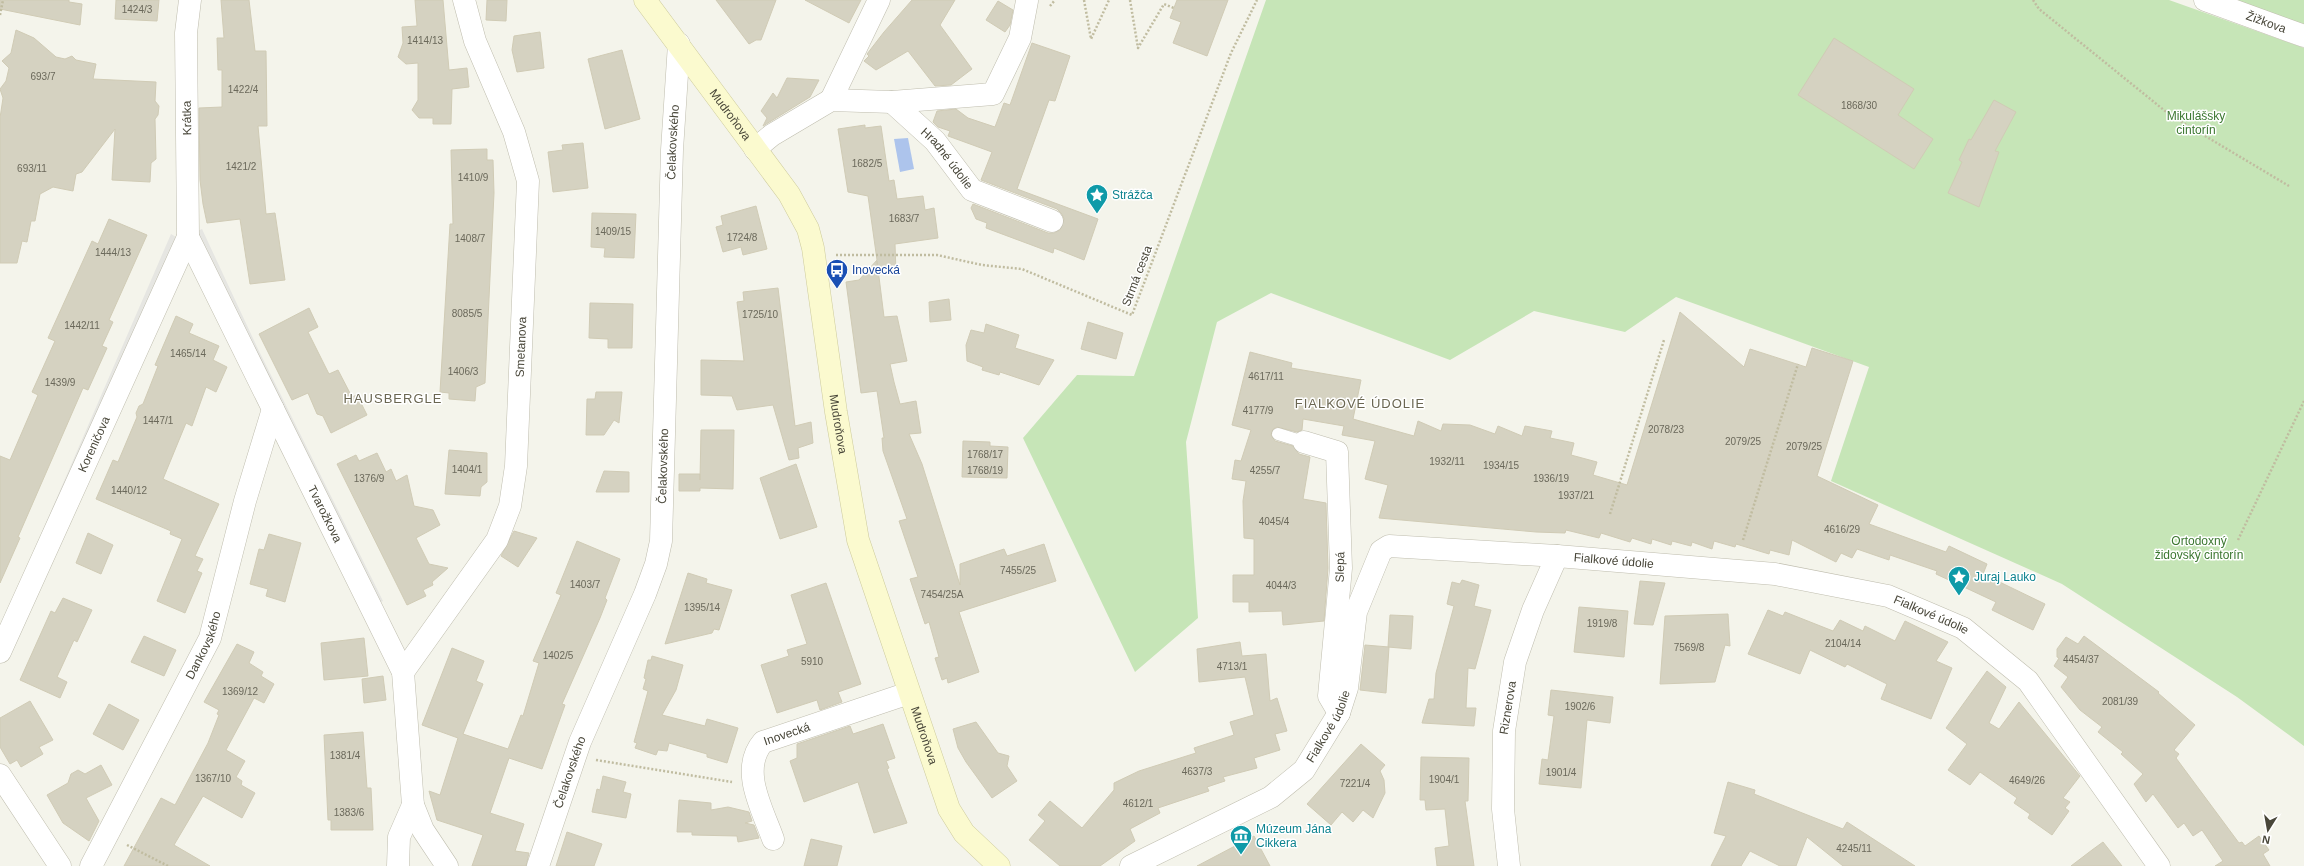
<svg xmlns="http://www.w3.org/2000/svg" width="2304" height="866" font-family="Arial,sans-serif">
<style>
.green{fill:#c6e5b7}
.parking{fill:#e6e6e2}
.water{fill:#adc4ec}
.building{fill:#d5d2c1;stroke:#d0cbb5}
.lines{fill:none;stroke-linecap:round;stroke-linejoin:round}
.lane-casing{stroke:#bfbdae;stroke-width:13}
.street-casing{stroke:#bfbdae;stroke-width:23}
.secondary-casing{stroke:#cdcb9c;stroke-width:23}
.path{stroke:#c0bca0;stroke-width:2.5;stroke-dasharray:2 2;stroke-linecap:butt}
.lane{stroke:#fff;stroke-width:12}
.street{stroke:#fff;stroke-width:22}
.secondary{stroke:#fbfacf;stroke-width:22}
.labels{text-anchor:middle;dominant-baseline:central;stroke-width:3;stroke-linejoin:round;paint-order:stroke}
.number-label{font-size:10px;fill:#6b695b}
.street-label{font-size:12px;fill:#484639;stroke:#fff}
.park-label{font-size:12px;fill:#3b7730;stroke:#fff}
.culture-label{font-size:12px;fill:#0d838f;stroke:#fff;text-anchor:start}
.transit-label{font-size:12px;fill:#164399;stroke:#fff;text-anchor:start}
.neighbourhood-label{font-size:13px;letter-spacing:1px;fill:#6a6651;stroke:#fff}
</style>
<rect width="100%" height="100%" fill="#f4f4eb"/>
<path class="green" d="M1266 0H2169L2304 48V746L2237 697 2062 584 1831 481 1869 367 1676 297 1625 332 1534 311 1450 360 1271 293 1217 322 1186 442 1198 618 1135 672 1023 438 1077 375 1134 376Z
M2235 0H2304V25Z"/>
<path class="parking" d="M202 229 257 347 383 601 376 605 195 232Z
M171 234 176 237 0 629Z"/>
<path class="water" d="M908 138 914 169 900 172 894 139Z"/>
<path class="building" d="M0 0H69V2L82 4 80 25 0 9Z
M116 0H159L157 21 115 19Z
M221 0H249L255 51H266L267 126H258L266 214 275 213 285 280 250 284 240 219 207 223 203 204 200 180 199 108 222 107V70H218L217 38H224Z
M415 0H443L449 70 467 68 469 87 452 89 451 124H433V118H419L412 110 418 100V63L406 64 398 57 403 43 402 27 417 26Z
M487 0H507L506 21 486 20Z
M716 0H776L761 40H756L749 44Z
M805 0H861L849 23Z
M912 0H955L940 25 972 69 951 85 935 86 908 51 876 70 864 61 869 56 867 54 884 32Z
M1177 0H1228L1207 56 1173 43 1181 22 1170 18Z
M998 1 1013 10 1010 25 1005 32 986 20Z
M16 30 34 38 56 57 65 59 72 56 76 60 96 64 93 79 156 82 155 101 159 106 158 115 155 119 156 159 151 163 150 182 112 180 115 129 82 172 76 174 73 191 53 187 40 194 35 221H31L27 242 22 241 17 263H0V118L3 98 0 89 6 81 9 68 2 61 11 53Z
M540 32 544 68 517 72 512 50 514 36Z
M1834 38 1914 89 1898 115 1933 139 1914 169 1798 95Z
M1032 43 1070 56 1055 101 1049 100 1017 189 1098 219 1084 260 1054 248 1053 253 986 228 987 223 976 219 971 208 973 204 1048 233H1054L1060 230 1064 219 1062 214 1057 209 981 180 992 152 948 136 950 131 938 127 933 122 937 111 956 109 968 118 995 127 1004 103 1010 105Z
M622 50 640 119 605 129 588 59Z
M787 78 819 80 810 97 763 126 767 118 761 111 773 93 777 98Z
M1994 100 2016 112 1995 151 1999 152 1979 207 1948 193 1962 162 1959 160 1969 139 1971 140Z
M865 125V128L881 126 889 181 894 180 897 199 923 196 925 210 934 208 938 238 895 244 896 272 878 273 877 261 884 317 897 316 907 361 890 364 894 382 900 404 916 401 921 433 909 434 922 464 960 585V564L1004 549 1007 556 1044 544 1056 581 959 612 979 672 948 683 947 678 942 680 935 658 939 657 929 622 925 624 910 579 918 577 899 521 907 519 883 451 882 438H884L877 391 861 393 846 282 859 280 877 260 868 196 848 192 838 129Z
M583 143 588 188 553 192 548 152 563 150 562 145Z
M487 149V160H493L494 193 485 383 476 387 475 401 449 399V393L440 392 450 224H453L451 150Z
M756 206 767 249 743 255 741 247 723 252 716 227 723 225 721 216Z
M592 213 636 214 634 258 604 257 605 248 591 247Z
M109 219 147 235 109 320 113 322 102 346 107 348 88 390 83 388 18 537 20 538 0 583V456L10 460 38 395 32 392 55 341 48 338 92 241 98 244Z
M778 288 795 426 811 422 813 443 798 448 799 458 789 460 773 405 737 410 732 396 701 395V360L744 361 737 302 744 301 743 292Z
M949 299 951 320 930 322 929 302Z
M590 303 633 304 632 348H608V339L589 338Z
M309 308 318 327 308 332 329 374 338 370 352 397 357 395 367 415 331 433 323 416 317 414 308 393 292 400 259 334Z
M1680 312 1744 367 1750 349 1806 367 1812 348 1853 361 1817 476 1878 505 1869 524 1946 552 1949 546 1987 564 1983 574 2045 604 2033 630 1992 610 1996 602 1936 574 1937 571 1890 555 1889 560 1857 549 1852 558 1841 553 1836 562 1792 540 1789 555 1770 550 1769 554 1736 544 1735 547 1714 541 1712 549 1692 542 1691 546 1672 541 1671 545 1652 539 1651 544 1632 538 1630 542 1601 533 1599 538 1566 530 1565 533 1536 532 1379 518 1388 485 1365 479 1375 441 1342 435 1344 426 1303 419 1302 430 1297 432 1277 427 1273 429 1271 435 1275 441 1293 446 1299 454 1310 457 1303 499 1326 503 1328 568 1324 621 1283 625 1282 611 1249 612V602H1233V575H1254V539L1244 538 1243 501 1246 481 1232 479 1235 460 1241 461 1251 430 1232 425 1250 352 1292 363 1291 368 1361 380 1353 419 1414 436 1418 421 1441 431 1443 424 1470 425 1495 434 1498 426 1522 436 1525 426 1552 431 1550 438 1574 443 1571 455 1597 462 1593 475 1627 485Z
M176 316 193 324 189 333 219 346 213 360 227 367 216 392 206 387 192 426 186 423 163 479 219 504 195 556 203 559 197 571 202 573 185 613 157 601 182 539 170 534 171 531 96 499 113 460 118 462 137 417 136 413 139 406 143 404 158 366 155 365Z
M1088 322 1123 333 1116 359 1081 349Z
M986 324 1019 335 1015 348 1054 360 1039 385 1000 372 999 375 982 370 983 367 967 361 966 345 971 330 984 333Z
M596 392H622L619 423 614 420 604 435H586L587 399H595Z
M701 430H734L733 489 700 488V491H679V474H700V480Z
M963 441 990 442V446L1008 447 1007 478 962 477Z
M449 450 487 453V482L481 487 480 496 445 494Z
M377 453 386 472 391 469 396 481 407 475 414 506 433 510 440 525 416 538 429 564 448 568 432 582 433 585 423 590 426 596 407 605 337 464 356 455 359 461Z
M796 464 817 527 780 539 760 478Z
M604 471 629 472V492H596Z
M514 531 537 538 518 567 501 556Z
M88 533 113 545 101 574 76 563Z
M269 534 301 543 285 602 266 596 268 589 250 584 259 549 264 550Z
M577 541 620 559 605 598 607 600 600 618 562 704 565 705 542 769 509 758 490 813 524 824 515 851 529 853 526 866H472L483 835 437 820 429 791 440 795 458 738 422 725 452 648 484 661 476 681 483 684 463 734 508 749 521 715 523 716 539 663 533 661 561 595 556 593Z
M688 573 707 579 706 583 732 590 719 630 714 629 712 633 665 644Z
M1462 580 1479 585 1474 606 1491 610 1475 669 1468 668 1466 708H1476L1474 726 1422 723 1429 699H1434L1436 673 1454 606 1447 604 1452 582 1460 584Z
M1640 581 1665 583 1653 625 1634 624Z
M826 583 861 684 838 692 842 702 820 710 817 700 777 713 761 665 789 656 787 650 807 644 791 595Z
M63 598 92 610 77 642 74 640 57 677 67 682 60 698 20 680 51 611 55 613Z
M1579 607 1628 611 1624 657 1574 652Z
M1768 610 1783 616 1785 612 1833 631 1840 620 1863 631 1865 626 1895 641 1905 621 1948 642 1936 661 1952 668 1931 719 1881 699 1887 684 1847 664 1845 667 1810 650 1800 674 1748 654Z
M1728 614 1730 646 1725 645 1715 682 1660 684 1665 616Z
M1390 615 1413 616 1411 649 1388 647Z
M144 636 176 650 164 676 131 662Z
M2084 636 2159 692 2158 693 2195 725 2174 750 2179 754 2176 758 2239 843 2242 842 2245 846 2259 836 2269 850 2263 854 2270 866H2215L2223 861 2202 830 2193 836 2184 823 2178 828 2153 794 2146 802 2134 784 2143 774 2121 754 2123 752 2098 732 2102 727 2080 710 2061 687 2068 677 2054 666 2059 658 2057 657V649L2066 637 2078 644Z
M364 638 368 676 324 680 321 643Z
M1240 642 1242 656 1266 654 1270 701 1277 698 1287 731 1275 734 1280 750 1254 758 1257 768 1223 777 1225 781 1207 787 1209 791 1158 808 1160 813 1130 829 1135 841 1100 866H1060L1029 840 1045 821 1038 815 1050 801 1082 828 1114 790V783L1139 771 1196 753 1194 748 1234 735 1230 722 1254 715 1245 677 1199 682 1197 649Z
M237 644 254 652 249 663 263 672 261 676 274 684 264 703 254 698 226 750 245 761 236 777 242 781 241 785 255 793 242 818 203 796 174 845 210 866H124L161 798 175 805 208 743 219 715 217 714 219 710 204 702Z
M1365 645 1389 647 1386 693 1360 690Z
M652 656 683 665 676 690 662 715 705 726 707 719 738 728 727 763 707 757V754L669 743 667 751 658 750 656 755 635 748 637 743 634 742 648 691 643 689 646 679 644 678 648 660H651Z
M1987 671 2006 687 1989 723 1999 729 2019 702 2080 776 2063 798 2070 802 2065 808 2069 811 2052 835 2028 818 2030 814 2014 803 2017 798 1980 772 1970 785 1948 770 1967 744 1946 728Z
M383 676 386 700 364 703 362 679Z
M1551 690 1613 697 1610 723 1587 720 1581 788 1539 784 1542 759 1548 760 1554 716 1548 715Z
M30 701 53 740 39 747 43 754 21 767 17 760 10 764 0 747V718Z
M109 704 139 720 123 750 93 734Z
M976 722 998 753 1009 756 1007 766 1017 781 992 798 966 762 958 748 953 729Z
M883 724 895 758 886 761 889 768 887 769 907 823 874 833 858 782 804 802 790 761 797 758V744L850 726 853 734Z
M363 732 367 788H371L373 830H331V820H328L324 735Z
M1361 744 1385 765 1380 771 1384 780 1385 793 1373 818 1363 810 1353 822 1342 812 1331 825 1307 804Z
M1421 757 1469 758 1468 801H1465L1474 866H1437L1435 848 1449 846 1445 809 1426 810 1425 800H1420Z
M101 765 112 785 86 798 99 821 89 841 63 823 47 795 68 783 71 774 78 770 85 774Z
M603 776 626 782 623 792 631 794 626 818 592 812 597 789 600 790Z
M1728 782 1755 790 1754 794 1843 829 1847 822 1915 866H1843L1807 837 1796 866H1780L1750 851 1741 866H1711L1726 836 1714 833Z
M679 800 711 803V810L728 807 749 812 752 821 745 823 754 825 759 838 738 842 737 836 692 835V832H677Z
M567 832 602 844 594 866H556Z
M1254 836 1270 866H1197Z
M811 839 842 846 837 866H804Z
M2103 842 2122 866H2071L2092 850Z"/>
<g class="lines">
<g class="lane-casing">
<path id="lane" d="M1278 434 1304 442"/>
</g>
<g class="street-casing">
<g id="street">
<path id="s1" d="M2205 0 2304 36"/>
<path d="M831 100 879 0"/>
<path id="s2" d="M892 102 935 141 972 190 1052 221"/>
<path d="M755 149 772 135 831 100 892 102 993 94 1020 38 1027 1"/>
<path id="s3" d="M188 237 403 672 413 805 423 830 447 866"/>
<path d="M1304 442 1337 452 1341 568 1329 696 1339 713"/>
<path id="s4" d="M0 652 188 237 186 33 190 0"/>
<path id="s5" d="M403 672 497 540 510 506 516 466 528 181 514 132 475 41 464 0"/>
<path d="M0 775 60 866"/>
<path id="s6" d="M773 839C763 810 739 770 763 742L909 693"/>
<path id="s7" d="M91 866 210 638 245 501 273 409"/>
<path d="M398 866 399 837 413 805"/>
<path id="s8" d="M538 866 580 742 645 594 656 564 661 541 672 150 679 44"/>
<path id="s9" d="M1131 866 1271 797 1304 770 1339 713 1347 688 1356 612 1381 551 1389 546 1557 556 1775 574 1888 596 1963 628 2028 681 2159 866"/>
<path id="s10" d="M1509 866 1503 809 1504 731 1515 662 1533 610 1557 556"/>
</g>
</g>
<g class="secondary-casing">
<g id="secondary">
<path id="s11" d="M645 0 789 194 808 229 813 248 836 412 858 540 949 809 964 833 999 866"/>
</g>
</g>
<path class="path" d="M1084 0 1091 39 1109 0
M1130 0 1138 48 1164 4 1174 8
M2033 0 2039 9 2170 115 2289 186
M1050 6 1055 0
M0 15 3 0
M836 255H937L982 265 1022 269 1132 315 1231 53 1257 0
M1610 514 1664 340
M1743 540 1798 364
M2238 540 2304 401
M596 760 732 782
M127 845 168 866"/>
<use href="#lane" class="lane"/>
<use href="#street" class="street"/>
<use href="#secondary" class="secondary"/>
</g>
<defs>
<g id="sight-pin" transform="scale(1.15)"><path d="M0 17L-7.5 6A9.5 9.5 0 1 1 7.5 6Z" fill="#0f9aa8" stroke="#fff"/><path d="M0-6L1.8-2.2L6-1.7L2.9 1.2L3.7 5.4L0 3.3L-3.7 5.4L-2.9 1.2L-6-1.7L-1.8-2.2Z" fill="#fff"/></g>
<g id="bus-pin" transform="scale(1.15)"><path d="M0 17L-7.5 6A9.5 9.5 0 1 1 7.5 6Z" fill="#1a4fb4" stroke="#fff"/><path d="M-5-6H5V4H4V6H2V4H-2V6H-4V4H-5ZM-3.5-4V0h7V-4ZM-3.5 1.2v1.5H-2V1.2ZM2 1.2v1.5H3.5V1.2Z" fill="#fff"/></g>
<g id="museum-pin" transform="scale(1.15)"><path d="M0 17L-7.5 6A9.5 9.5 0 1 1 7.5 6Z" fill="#0f9aa8" stroke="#fff"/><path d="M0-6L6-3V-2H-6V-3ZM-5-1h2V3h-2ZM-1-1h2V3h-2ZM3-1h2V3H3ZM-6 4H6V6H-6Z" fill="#fff"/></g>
</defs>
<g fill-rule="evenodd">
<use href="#sight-pin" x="1097" y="195"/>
<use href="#bus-pin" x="837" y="270"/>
<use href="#sight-pin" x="1959" y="577"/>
<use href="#museum-pin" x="1241" y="836"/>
</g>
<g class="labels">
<g class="number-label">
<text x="137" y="9">1424/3</text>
<text x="425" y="40">1414/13</text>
<text x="43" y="76">693/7</text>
<text x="243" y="89">1422/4</text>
<text x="1859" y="105">1868/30</text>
<text x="867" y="163">1682/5</text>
<text x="241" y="166">1421/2</text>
<text x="32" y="168">693/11</text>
<text x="473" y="177">1410/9</text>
<text x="904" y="218">1683/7</text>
<text x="613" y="231">1409/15</text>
<text x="742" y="237">1724/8</text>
<text x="470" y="238">1408/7</text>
<text x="113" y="252">1444/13</text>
<text x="467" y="313">8085/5</text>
<text x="760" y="314">1725/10</text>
<text x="82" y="325">1442/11</text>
<text x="188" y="353">1465/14</text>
<text x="463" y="371">1406/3</text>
<text x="1266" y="376">4617/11</text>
<text x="60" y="382">1439/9</text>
<text x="1258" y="410">4177/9</text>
<text x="158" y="420">1447/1</text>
<text x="1666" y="429">2078/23</text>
<text x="1743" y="441">2079/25</text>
<text x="1804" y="446">2079/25</text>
<text x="985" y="454">1768/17</text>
<text x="1447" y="461">1932/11</text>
<text x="1501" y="465">1934/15</text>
<text x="467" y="469">1404/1</text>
<text x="985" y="470">1768/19</text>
<text x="1265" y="470">4255/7</text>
<text x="369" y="478">1376/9</text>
<text x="1551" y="478">1936/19</text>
<text x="129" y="490">1440/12</text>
<text x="1576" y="495">1937/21</text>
<text x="1274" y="521">4045/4</text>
<text x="1842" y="529">4616/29</text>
<text x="1018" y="570">7455/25</text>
<text x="585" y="584">1403/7</text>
<text x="1281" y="585">4044/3</text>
<text x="942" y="594">7454/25A</text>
<text x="702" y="607">1395/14</text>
<text x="1602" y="623">1919/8</text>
<text x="1843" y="643">2104/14</text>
<text x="1689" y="647">7569/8</text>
<text x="558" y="655">1402/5</text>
<text x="2081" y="659">4454/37</text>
<text x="812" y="661">5910</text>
<text x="1232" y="666">4713/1</text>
<text x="240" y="691">1369/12</text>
<text x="2120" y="701">2081/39</text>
<text x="1580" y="706">1902/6</text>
<text x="345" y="755">1381/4</text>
<text x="1197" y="771">4637/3</text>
<text x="1561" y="772">1901/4</text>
<text x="213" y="778">1367/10</text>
<text x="1444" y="779">1904/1</text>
<text x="2027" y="780">4649/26</text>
<text x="1355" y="783">7221/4</text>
<text x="1138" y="803">4612/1</text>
<text x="349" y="812">1383/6</text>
<text x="1854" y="848">4245/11</text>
</g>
<g class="street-label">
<text stroke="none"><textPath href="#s1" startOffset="65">Žižkova</textPath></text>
<text stroke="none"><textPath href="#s11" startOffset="143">Mudroňova</textPath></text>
<text transform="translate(187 118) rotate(-91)">Krátka</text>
<text stroke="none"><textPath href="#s8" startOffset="747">Čelakovského</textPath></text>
<text stroke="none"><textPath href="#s2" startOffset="79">Hradné údolie</textPath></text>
<text transform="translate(1137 276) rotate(-69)">Strmá cesta</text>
<text stroke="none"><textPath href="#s5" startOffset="358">Smetanova</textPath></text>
<text stroke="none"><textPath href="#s11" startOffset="479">Mudroňova</textPath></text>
<text stroke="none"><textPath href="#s4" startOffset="228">Koreničova</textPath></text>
<text stroke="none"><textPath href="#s8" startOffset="423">Čelakovského</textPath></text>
<text stroke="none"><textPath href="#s3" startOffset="309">Tvarožkova</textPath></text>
<text stroke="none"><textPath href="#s9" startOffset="669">Fialkové údolie</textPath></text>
<text transform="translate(1340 567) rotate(-89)">Slepá</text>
<text stroke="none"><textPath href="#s9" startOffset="993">Fialkové údolie</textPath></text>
<text stroke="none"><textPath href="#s7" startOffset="248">Dankovského</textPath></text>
<text stroke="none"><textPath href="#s10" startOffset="159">Riznerova</textPath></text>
<text stroke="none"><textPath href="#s9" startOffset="249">Fialkové údolie</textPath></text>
<text stroke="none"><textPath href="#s6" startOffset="128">Inovecká</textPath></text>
<text stroke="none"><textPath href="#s11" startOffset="803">Mudroňova</textPath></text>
<text stroke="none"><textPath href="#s8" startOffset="99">Čelakovského</textPath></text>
</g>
<g class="park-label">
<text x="2196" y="116">Mikulášsky<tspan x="2196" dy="14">cintorín</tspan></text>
<text x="2199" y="541">Ortodoxný<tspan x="2199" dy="14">židovský cintorín</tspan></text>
</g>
<g class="culture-label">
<text x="1112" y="195">Strážča</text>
<text x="1974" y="577">Juraj Lauko</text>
<text x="1256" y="829">Múzeum Jána<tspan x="1256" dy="14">Cikkera</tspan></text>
</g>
<g class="transit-label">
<text x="852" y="270">Inovecká</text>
</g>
<g class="neighbourhood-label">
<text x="393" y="398">HAUSBERGLE</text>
<text x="1360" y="403">FIALKOVÉ ÚDOLIE</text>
</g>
</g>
<g transform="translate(2268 830) rotate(191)" stroke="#ffffff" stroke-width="3" paint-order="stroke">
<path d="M0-3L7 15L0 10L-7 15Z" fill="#484639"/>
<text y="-6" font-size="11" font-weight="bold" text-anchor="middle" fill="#484639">N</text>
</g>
</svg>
